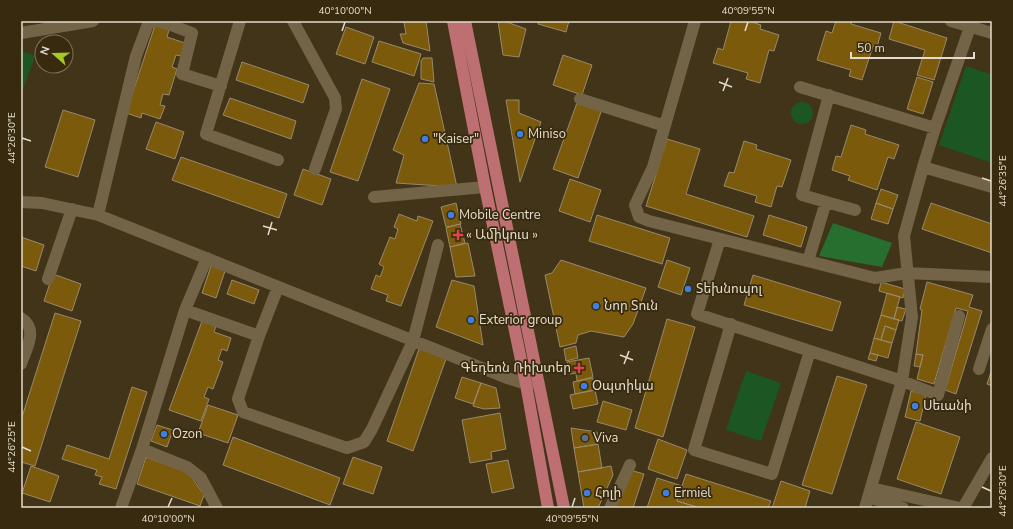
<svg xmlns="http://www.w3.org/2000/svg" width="1013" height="529" font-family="'Nunito Sans','Noto Sans Armenian',sans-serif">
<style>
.green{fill:#1c5723}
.forest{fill:#276f2f}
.building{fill:#7b5a0b;stroke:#99896c}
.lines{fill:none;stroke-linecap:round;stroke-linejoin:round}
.minor{stroke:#736448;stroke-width:12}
.major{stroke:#bd6f71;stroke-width:12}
.ticks{fill:none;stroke:#e4dccc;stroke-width:1.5}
.shop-dot{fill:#3f7fe0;stroke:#372a0f;stroke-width:1.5}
.health-dot{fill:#e0444e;stroke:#372a0f;stroke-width:1.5}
.service-dot{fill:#5c6f8a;stroke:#372a0f;stroke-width:1.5}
.labels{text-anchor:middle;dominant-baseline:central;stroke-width:3.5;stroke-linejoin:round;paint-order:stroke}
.poi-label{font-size:13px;fill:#e4dccc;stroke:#372a0f;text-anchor:start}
.neatline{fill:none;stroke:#e4dccc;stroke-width:1.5}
.ticks-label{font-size:10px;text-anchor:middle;fill:#e4dccc}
</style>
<rect width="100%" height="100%" fill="#413419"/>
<path class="green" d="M21 51 35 56 21 95Z
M966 66 992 75V163L939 145Z
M791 113a11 11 0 1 1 22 0a11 11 0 1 1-22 0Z
M746 371 781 383 761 441 726 430Z"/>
<path class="forest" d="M833 223 892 243 882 267 819 256Z"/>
<path class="building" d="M380 21H426L430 51 403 43 400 34H406L404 22Z
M498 21H504L526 29 519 57 503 55Z
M539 21H569L566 32 538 24Z
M731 21H749L761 25 760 29 779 35 774 51 769 50 760 83 746 79 748 73 713 63 718 48 723 50Z
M836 21H852L851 24 881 33 877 47 873 46 862 80 849 76 851 70 817 60 826 31 832 33Z
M894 21 947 38 934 80 917 75 925 50 889 39Z
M155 25 169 30 167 37 185 43 181 56 176 55 172 67 177 69 169 95 163 94 160 105 165 106 160 119 142 113 141 118 126 113Z
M346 27 374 37 365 64 336 54Z
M379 41 421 54 414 76 372 62Z
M563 55 592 65 582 95 553 85Z
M423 58H432L434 82 421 79V61Z
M242 62 309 85 303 103 236 80Z
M917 77 933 82 923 114 907 109Z
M362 79 390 89 358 181 330 172Z
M419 83 434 84 457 187 396 183 404 155 393 150Z
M230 98 296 121 291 139 223 115Z
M506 100H519V113L541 122 520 182Z
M578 100 602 109 578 178 553 169Z
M63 110 95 120 78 177 45 167Z
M156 122 184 132 175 159 146 149Z
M851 125 866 130 865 134 899 145 894 159 888 157 877 190 848 180 850 176 832 170 836 156 841 157Z
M667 139 700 149 686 194 754 216 747 237 646 206Z
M744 141 757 145 756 149 791 160 782 187 777 186 771 207 755 202 757 196 724 186 729 172 734 173Z
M181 157 287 194 279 218 172 180Z
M303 169 331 179 322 205 294 195Z
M570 179 601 190 590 222 559 211Z
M881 189 898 195 893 209 876 203Z
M456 203 461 224 446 227 441 207Z
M876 203 893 209 888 224 871 219Z
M931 203 992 224V253L922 229Z
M399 214 417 221 418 216 433 221 401 306 386 301 388 295 371 289 376 275 380 277 384 267 379 264 390 237 395 239 398 229 394 227Z
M597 215 670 238 662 264 589 241Z
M769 215 807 227 801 247 763 235Z
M460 224 465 243 450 247 446 228Z
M21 237 44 245 36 271 21 266Z
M468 243 475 276 456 277 450 247Z
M561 260 646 288 633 324 624 337 591 331 578 335 576 343 560 347 545 275 552 273Z
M667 260 690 268 681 295 658 287Z
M211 266 225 271 216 298 202 293Z
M53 274 81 284 72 311 44 301Z
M753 275 841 302 832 331 744 305Z
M232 280 259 290 254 304 227 294Z
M452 280 474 286 483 345 436 327Z
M881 282 905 289 903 298 879 291Z
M927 282 973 295 969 307 982 311 956 394 945 390 968 311 956 308 934 384 917 379 923 355 916 354 922 310 920 309Z
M887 293 900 297 894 319 881 315Z
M897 307 906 309 902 321 894 319Z
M55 313 81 321 35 466 21 462V420Z
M881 315 899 320 896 330 885 326 881 340 874 338Z
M667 319 695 327 663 437 635 428Z
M202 321 216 326 214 332 231 338 227 351 222 349 218 360 223 362 213 389 208 387 204 397 209 399 201 421 169 410Z
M885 326 896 330 892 343 881 340Z
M874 338 892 343 888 358 870 353Z
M420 346 447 356 413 451 387 441Z
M576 346 578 358 566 361 564 349Z
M870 353 878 355 876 361 868 359Z
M916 354 923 355 920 367 914 366Z
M589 358 593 377 577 381 576 373 570 374 567 362Z
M992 369V386L987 384Z
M837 376 867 385 832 494 802 485Z
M462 377 481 383 473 404 455 398Z
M593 378 595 390 575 394 573 382Z
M481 383 496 388 500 408 484 409 473 406Z
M132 387 147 392 116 489 99 484 102 477 95 475 97 470 62 459 67 445 109 459Z
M595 390 598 404 573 409 570 395Z
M911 391 926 395 920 421 905 417Z
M603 401 632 410 626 430 597 422Z
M208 405 238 415 228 443 198 433Z
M500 413 506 449 491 452 492 459 470 463 462 420Z
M916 422 960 437 941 494 897 479Z
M157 425 173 430 167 447 151 441Z
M571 428 597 432 598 444 574 448Z
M233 437 340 478 330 505 223 465Z
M658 439 687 450 677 479 648 469Z
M598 444 602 468 578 472 574 448Z
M146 457 189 473 204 495 200 506 137 484Z
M353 457 382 467 373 494 343 484Z
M508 460 514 488 492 493 486 464Z
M31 466 59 476 50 502 22 493Z
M611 466 613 475 598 508H584L578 472Z
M630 470 644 474 633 508H615Z
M686 474 771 501 768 508H700L677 501Z
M657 478 682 486 677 501 700 508H647Z
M781 481 810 491 805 508H772Z"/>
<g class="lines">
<path class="minor" d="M160 21 192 33 182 74 221 86
M240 21 206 134 278 160
M293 21 335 98 336 109 315 169
M695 21 653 167 635 205 639 217 649 221 875 278 907 273 992 277
M951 21 992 33
M21 33 93 21
M800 87 935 128
M580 99 665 126
M923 167 992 187
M374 197 485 187
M21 202 42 203 98 215 507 378 526 384 534 383
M826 202 802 195 829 95
M98 215 136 56 148 24 155 21
M720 239 697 314 902 381 938 395 959 316
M808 261 826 202 855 210
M48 279 72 209
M278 287 259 336 238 399 243 412 347 448 364 442 372 429 413 341 438 245
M185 310 259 336
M21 318C39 329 26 349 21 364
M731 324 694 450 772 474 810 351
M979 369 992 329
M142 449 187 467 201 478 217 508
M871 488 960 508
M868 497 903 508
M121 508 142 449 185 310 207 258
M610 508 630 465
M865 508 902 381 912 317 904 236 923 167 935 128 970 27
M963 508 992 458"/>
<path class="major" d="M453 21 485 187 526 384 548 508
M465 21 564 508"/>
</g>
<path class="ticks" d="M342 31 345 22M745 31 748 22M719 82 732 87M723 91 728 78M22 138 31 141M982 178 991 181M263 226 277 230M268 235 272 222M620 355 633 360M624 364 629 351M22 447 31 451M982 487 991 491M168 507 172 498M572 507 575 498"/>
<g class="shop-dot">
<circle cx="520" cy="134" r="4"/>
<circle cx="425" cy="139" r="4"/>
<circle cx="451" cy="215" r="4"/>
<circle cx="688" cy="289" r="4"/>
<circle cx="596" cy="306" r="4"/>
<circle cx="471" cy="320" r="4"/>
<circle cx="584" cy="386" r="4"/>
<circle cx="915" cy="406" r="4"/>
<circle cx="164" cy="434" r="4"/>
<circle cx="587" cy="493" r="4"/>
<circle cx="666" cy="493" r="4"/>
</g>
<g class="health-dot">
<path d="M456 229h4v4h4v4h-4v4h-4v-4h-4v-4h4z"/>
<path d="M577 362h4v4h4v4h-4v4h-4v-4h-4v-4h4z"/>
</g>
<circle class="service-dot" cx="585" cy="438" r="4"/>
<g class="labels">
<g class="poi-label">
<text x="528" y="134">Miniso</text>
<text x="433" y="139">"Kaiser"</text>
<text x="459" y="215">Mobile Centre</text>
<text x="466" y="235">« Ամիկուս »</text>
<text x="696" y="289">Տեխնոպոլ</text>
<text x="604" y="306">Նոր Տուն</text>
<text x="479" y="320">Exterior group</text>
<text x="571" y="368" text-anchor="end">Գեդեոն Ռիխտեր</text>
<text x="592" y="386">Օպտիկա</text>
<text x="923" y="406">Սեւանի</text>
<text x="172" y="434">Ozon</text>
<text x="593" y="438">Viva</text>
<text x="595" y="493">Հոլի</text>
<text x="674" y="493">Ermiel</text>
</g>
</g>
<rect width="1013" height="529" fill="none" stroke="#372a0f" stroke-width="44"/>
<g transform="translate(54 54) rotate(290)"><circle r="19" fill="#372a0f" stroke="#7c715b"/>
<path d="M0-3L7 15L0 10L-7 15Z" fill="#a2c928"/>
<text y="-6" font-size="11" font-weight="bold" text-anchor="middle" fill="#e4dccc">N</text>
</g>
<path d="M851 52v6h123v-6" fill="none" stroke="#e4dccc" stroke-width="2"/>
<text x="857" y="52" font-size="12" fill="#e4dccc" stroke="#372a0f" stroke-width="3" paint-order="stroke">50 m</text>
<rect x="22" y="22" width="969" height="485" class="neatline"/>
<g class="ticks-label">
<text x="345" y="14">40°10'00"N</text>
<text x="748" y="14">40°09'55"N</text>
<text transform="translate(11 138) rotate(-90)" y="4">44°26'30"E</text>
<text transform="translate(1002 181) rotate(-90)" y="4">44°26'35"E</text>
<text transform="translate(11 447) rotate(-90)" y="4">44°26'25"E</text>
<text transform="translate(1002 491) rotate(-90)" y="4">44°26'30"E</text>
<text x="168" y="522">40°10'00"N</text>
<text x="572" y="522">40°09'55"N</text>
</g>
</svg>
